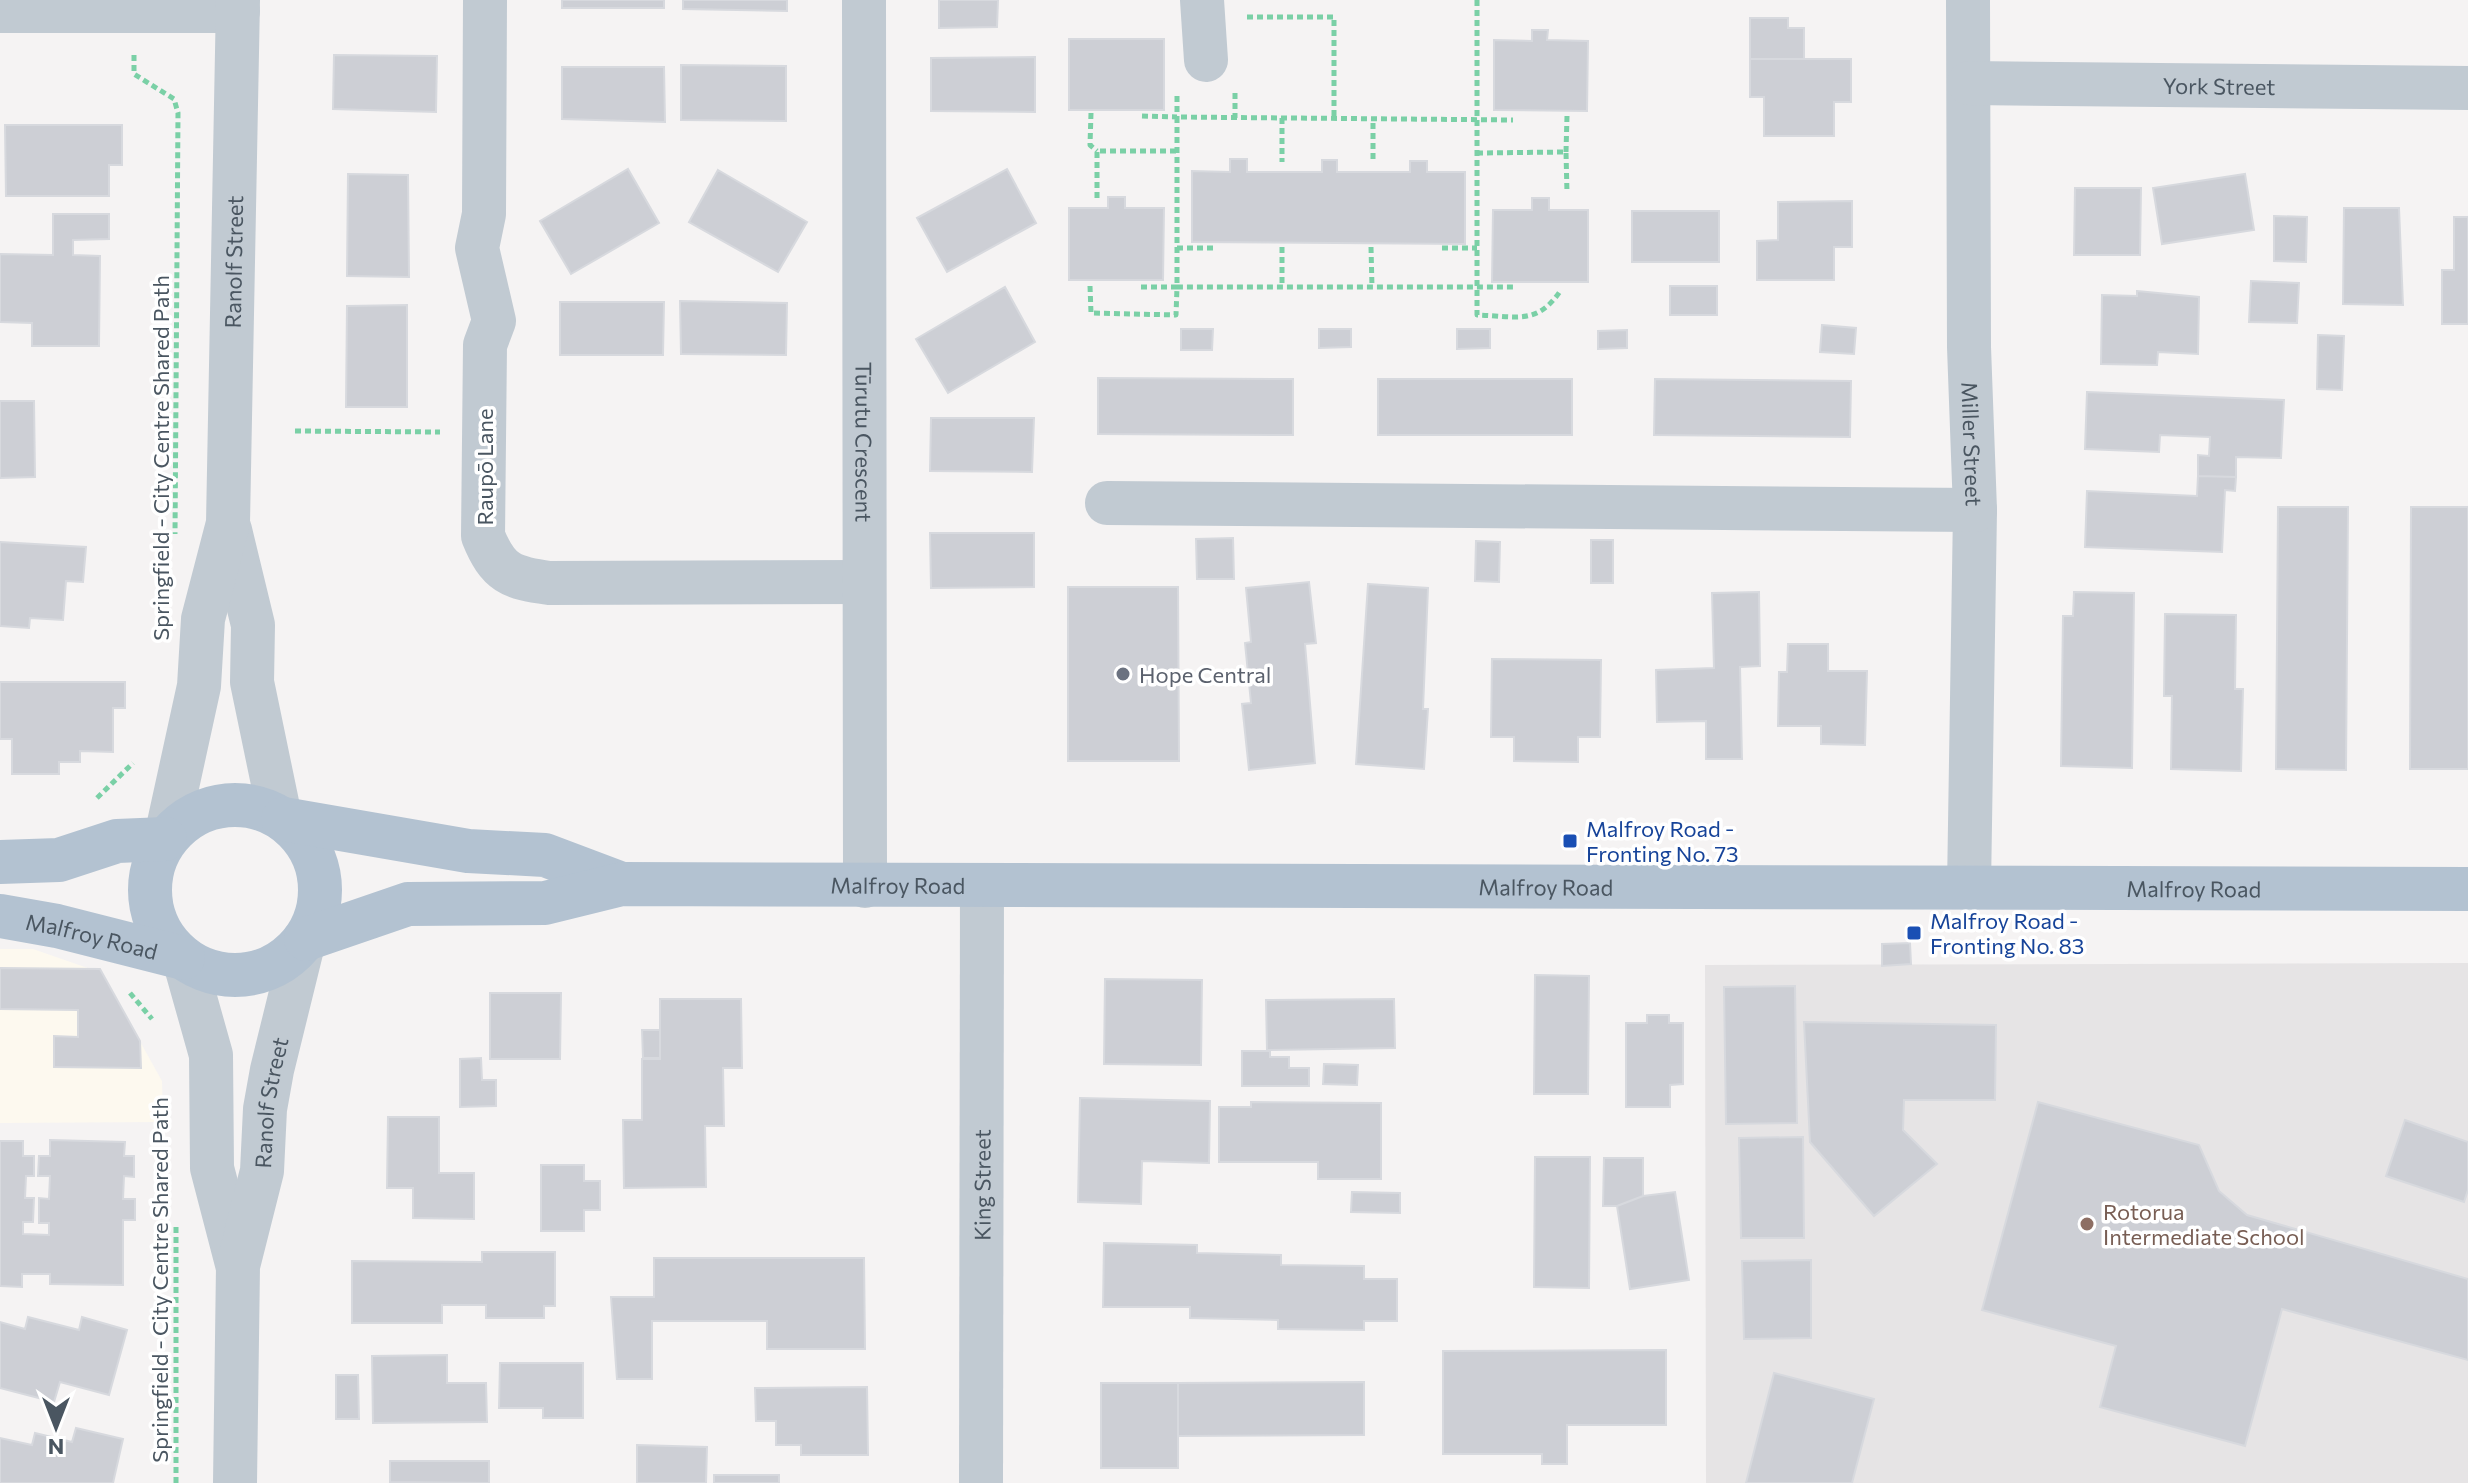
<svg xmlns="http://www.w3.org/2000/svg" width="2468" height="1483" font-family="Commissioner,sans-serif">
<style>
.commercial{fill:#fdf9ef}
.education{fill:#e6e4e5}
.building{fill:#cdcfd5;stroke:#d7d9de;stroke-width:2}
.lines{fill:none;stroke-linecap:round;stroke-linejoin:round}
.path{stroke:#7ad0a6;stroke-width:5;stroke-dasharray:6 4;stroke-linecap:butt}
.minor{stroke:#c1cad2;stroke-width:44}
.major{stroke:#b3c2d1;stroke-width:44}
.worship-dot{fill:#6b7280;stroke:#fff;stroke-width:3}
.transit-dot{fill:#1a4fb4;stroke:#fff;stroke-width:3}
.education-dot{fill:#8d6e63;stroke:#fff;stroke-width:3}
.labels{text-anchor:middle;dominant-baseline:central;stroke-width:7;stroke-linejoin:round;paint-order:stroke}
.street-label{font-size:22px;fill:#4a5661;stroke:#fff}
.worship-label{font-size:22px;fill:#5b616d;stroke:#fff;text-anchor:start}
.transit-label{font-size:22px;fill:#164399;stroke:#fff;text-anchor:start}
.education-label{font-size:22px;fill:#785e54;stroke:#fff;text-anchor:start}
</style>
<rect width="100%" height="100%" fill="#f5f3f3"/>
<path class="commercial" d="M0 949H33L102 973 162 1081 163 1122 0 1123Z"/>
<path class="education" d="M2468 963V1483H1706L1705 965Z"/>
<path class="building" d="M562 0H664V8H562Z
M683 0H787V11L683 9Z
M939 0H998L997 27 939 28Z
M1750 18H1788V28H1804V59H1750Z
M1532 30H1548L1547 40 1588 41 1587 111 1494 110V40L1532 41Z
M1069 39H1164V110H1069Z
M334 55 437 56 436 112 333 109Z
M1035 57V112L931 111V58Z
M1750 59H1851V102H1834V136H1764V97H1750Z
M681 65 786 66V121L681 120Z
M562 67H664L665 122 562 119Z
M5 125H122V165H109V196H6Z
M1230 159H1247V172H1322V160H1337V172H1410V161H1427V172H1465V244L1192 242V171L1230 172Z
M628 169 659 223 571 274 540 221Z
M1007 169 1036 223 947 272 917 218Z
M718 170 807 222 778 272 689 222Z
M348 174 408 175 409 277 347 276Z
M2245 174 2254 230 2162 244 2153 188Z
M2075 188H2141L2140 255H2074Z
M1108 197H1125V208H1164L1163 280H1069V208H1108Z
M1532 198H1549V210H1588V282H1492L1493 210H1532Z
M1852 201V247H1834V280H1757V241L1778 240V202Z
M2344 208H2399L2403 305 2343 304Z
M1632 211H1719V262H1632Z
M53 214H109V239L73 240V255L100 256 99 346H32V323L0 322V254L53 255Z
M2274 216 2307 217 2306 262 2274 261Z
M2454 217H2468V324H2442V270H2454Z
M2251 281 2299 283 2297 323 2249 322Z
M1670 286H1717V315H1670Z
M1005 287 1035 342 948 393 916 339Z
M2137 291 2199 297 2198 354 2158 352 2157 365 2101 364 2102 295 2137 296Z
M680 301 787 303 786 355 681 354Z
M560 302H664L663 355H560Z
M407 305V407H346L347 306Z
M1822 325 1856 328 1854 354 1820 352Z
M1181 329H1213L1212 350H1181Z
M1319 329H1351V347L1319 348Z
M1457 329H1490V348L1457 349Z
M1627 330V348L1598 349V331Z
M2318 335 2344 336 2342 390 2317 389Z
M1098 378 1293 379V435L1098 434Z
M1378 379H1572V435H1378Z
M1655 379 1851 381 1850 437 1654 435Z
M2087 392 2284 400 2281 458 2236 457V477L2198 476V455L2209 456 2210 437 2160 435 2159 452 2085 449Z
M0 401H34L35 477 0 478Z
M931 418H1034L1032 472 930 471Z
M2198 476 2236 477 2235 491 2225 490 2222 552 2085 547 2087 491 2197 496Z
M2278 507H2348L2346 770 2276 769Z
M2411 507H2468V769H2410Z
M930 533H1034V587L931 588Z
M1233 538 1234 579H1197L1196 539Z
M1591 540H1613V583H1591Z
M1476 541 1500 542 1499 582 1475 581Z
M0 542 86 547 83 582 66 581 63 620 30 618 29 628 0 626Z
M1309 582 1316 643 1305 644 1315 763 1249 770 1242 704 1251 703 1245 643 1251 642 1246 588Z
M1368 584 1428 588 1423 709H1428L1424 769 1356 764Z
M1068 587H1178L1179 761H1068Z
M1759 592 1760 666 1740 667 1742 759H1706V721L1657 722 1656 670 1714 668 1712 593Z
M2074 592 2134 593 2132 768 2061 766 2063 616H2073Z
M2165 614 2236 615 2235 689H2243L2241 771 2171 769 2172 696H2164Z
M1788 644H1828V671H1867L1865 745 1821 744V726H1778L1779 672H1787Z
M1492 659 1601 660 1600 737H1578V762L1514 761V737H1491Z
M0 682H125V708H113V752L80 751V762H59V774H12V739H0Z
M1910 943 1911 964 1882 966V944Z
M0 968 100 969 140 1041 141 1068 54 1067V1036L78 1037V1010L0 1009Z
M1535 975 1589 976 1588 1094H1534Z
M1105 979 1202 980 1201 1065 1104 1064Z
M1795 986 1797 1123 1726 1124 1724 987Z
M490 993H561L560 1059H490Z
M660 999H741L742 1068H723L724 1126H705L706 1187 624 1188 623 1120H642V1059H660Z
M1394 999 1395 1048 1267 1050 1266 1000Z
M1647 1015H1669V1023H1683V1084L1670 1085V1107H1626V1023H1647Z
M1804 1022 1996 1025 1995 1100H1904L1903 1130 1937 1164 1874 1216 1810 1142Z
M642 1030H660V1058H643Z
M1242 1051H1270V1057H1289V1068H1309V1086H1242Z
M481 1058 482 1080H496V1106L460 1107V1059Z
M1324 1064 1358 1065 1357 1085 1323 1084Z
M1080 1098 1210 1101 1209 1163 1142 1161 1141 1204 1078 1202Z
M1251 1102 1381 1103V1179H1318V1162H1219V1107H1251Z
M2038 1102 2199 1145 2219 1191 2247 1215 2468 1279V1360L2282 1309 2245 1446 2100 1407 2116 1346 1982 1310Z
M388 1117H439V1173H474V1219L413 1218V1188H387Z
M2405 1120 2468 1142V1190L2464 1202 2386 1176Z
M1803 1137 1804 1238H1741L1739 1138Z
M50 1140 125 1142 124 1156H134V1177L124 1176 123 1199H135V1220H123V1285L50 1284V1274H22V1287L0 1286V1141H23V1156H34V1176H26L25 1198H34L33 1222H23V1234L49 1235V1223H39V1198L49 1199 50 1176H38L39 1156H50Z
M1535 1157H1590L1589 1288 1534 1287Z
M1604 1158H1643V1196L1617 1206H1603Z
M541 1165H584V1181H600V1210H584V1231H541Z
M1352 1192 1400 1193V1213L1351 1212Z
M1675 1192 1689 1280 1630 1289 1617 1206 1643 1196Z
M1104 1243 1197 1245V1253L1281 1255V1265L1364 1266V1279H1397V1321H1364V1330L1278 1329V1320L1190 1318V1307H1103Z
M482 1252H555V1306H544V1318H486V1305H442V1323H352V1261L482 1262Z
M654 1258H864L865 1349H767V1321H652V1379H617L611 1297H654Z
M1811 1260V1338L1744 1339 1742 1261Z
M28 1317 79 1330 82 1317 127 1330 109 1395 60 1382 54 1402 0 1388V1322L25 1329Z
M1666 1350V1425H1567V1464H1542V1454H1443V1351Z
M447 1355V1383H486L487 1422 373 1423 372 1356Z
M500 1363H583V1418H543V1408H499Z
M1774 1373 1874 1399 1852 1483H1746Z
M336 1375H358L359 1419H336Z
M1364 1382V1435L1178 1436V1383Z
M1101 1383H1178V1468H1101Z
M867 1387 868 1455H801V1445H776V1421H756L755 1388Z
M76 1428 123 1439 113 1483H0V1438L32 1445 35 1433 72 1442Z
M637 1445 707 1447 706 1483H637Z
M390 1461H489V1483L390 1482Z
M714 1475H779V1483H714Z"/>
<g class="lines">
<path class="path" d="M1477 0V315C1516 316 1537 326 1561 290
M1247 17H1334V118
M134 55V74L174 99 178 113 175 534
M1235 93V118
M1091 113 1090 145 1097 151
M1142 116 1177 117V93
M1282 118V162
M1566 152 1567 116
M1477 153 1566 152 1567 193
M1373 159V119
M1097 198V151H1176
M1282 247V287
M1371 247 1372 287
M1177 248H1213
M1442 248H1477
M1090 286 1091 313 1176 315 1177 287H1515
M1141 287H1177V117L1513 120
M295 431 440 432
M97 798 133 763
M130 993 152 1019
M176 1483V1224"/>
<g class="minor">
<path d="M485 0 484 214 477 248 494 321 485 345 483 536C498 573 511 578 549 583L864 582"/>
<path id="s1" d="M864 0 865 886"/>
<path d="M1202 0 1206 60"/>
<path id="s2" d="M1968 0 1969 347 1975 510 1969 887"/>
<path d="M0 11H238"/>
<path id="s3" d="M1969 83 2468 88"/>
<path d="M1107 503 1975 510"/>
<path d="M230 530 253 625 252 682 280 817"/>
<path id="s4" d="M166 837 199 686 203 619 228 523 238 0"/>
<path d="M184 959 211 1055 212 1168 237 1264"/>
<path id="s5" d="M235 1483 238 1266 262 1171 265 1109 272 1070 304 940"/>
<path id="s6" d="M981 1483 982 887"/>
</g>
<g class="major">
<circle cx="235" cy="890" r="85"/>
<path d="M283 819 468 851 545 855 622 884"/>
<path d="M0 862 59 860 117 841 165 839"/>
<path id="s7" d="M0 916 57 926 183 958"/>
<path id="s8" d="M306 939 408 904 545 903 622 884 2468 889"/>
</g>
</g>
<circle class="worship-dot" cx="1123" cy="674" r="8"/>
<g class="transit-dot">
<rect x="1562" y="833" width="16" height="16" rx="4"/>
<rect x="1906" y="925" width="16" height="16" rx="4"/>
</g>
<circle class="education-dot" cx="2087" cy="1224" r="8"/>
<g class="labels">
<g class="street-label">
<text stroke="none"><textPath href="#s3" startOffset="250">York Street</textPath></text>
<text stroke="none"><textPath href="#s4" startOffset="582">Ranolf Street</textPath></text>
<text stroke="none"><textPath href="#s1" startOffset="442">Tūrutu Crescent</textPath></text>
<text stroke="none"><textPath href="#s2" startOffset="444">Miller Street</textPath></text>
<text transform="translate(160 458) rotate(-90)">Springfield - City Centre Shared Path</text>
<text transform="translate(484 467) rotate(-90)">Raupō Lane</text>
<text stroke="none"><textPath href="#s8" startOffset="600">Malfroy Road</textPath></text>
<text stroke="none"><textPath href="#s8" startOffset="1248">Malfroy Road</textPath></text>
<text stroke="none"><textPath href="#s8" startOffset="1896">Malfroy Road</textPath></text>
<text stroke="none"><textPath href="#s7" startOffset="94">Malfroy Road</textPath></text>
<text stroke="none"><textPath href="#s5" startOffset="384">Ranolf Street</textPath></text>
<text stroke="none"><textPath href="#s6" startOffset="298">King Street</textPath></text>
<text transform="translate(159 1280) rotate(-90)">Springfield - City Centre Shared Path</text>
</g>
<g class="worship-label">
<text x="1139" y="674">Hope Central</text>
</g>
<g class="transit-label">
<text x="1586" y="828">Malfroy Road -<tspan x="1586" dy="25">Fronting No. 73</tspan></text>
<text x="1930" y="920">Malfroy Road -<tspan x="1930" dy="25">Fronting No. 83</tspan></text>
</g>
<g class="education-label">
<text x="2103" y="1211">Rotorua<tspan x="2103" dy="25">Intermediate School</tspan></text>
</g>
</g>
<g transform="translate(56 1427) rotate(180)" stroke="#ffffff" stroke-width="6" paint-order="stroke">
<path d="M0-6L14 30L0 20L-14 30Z" fill="#4a5661"/>
<text y="-12" font-size="22" font-weight="bold" text-anchor="middle" fill="#4a5661">N</text>
</g>
</svg>
